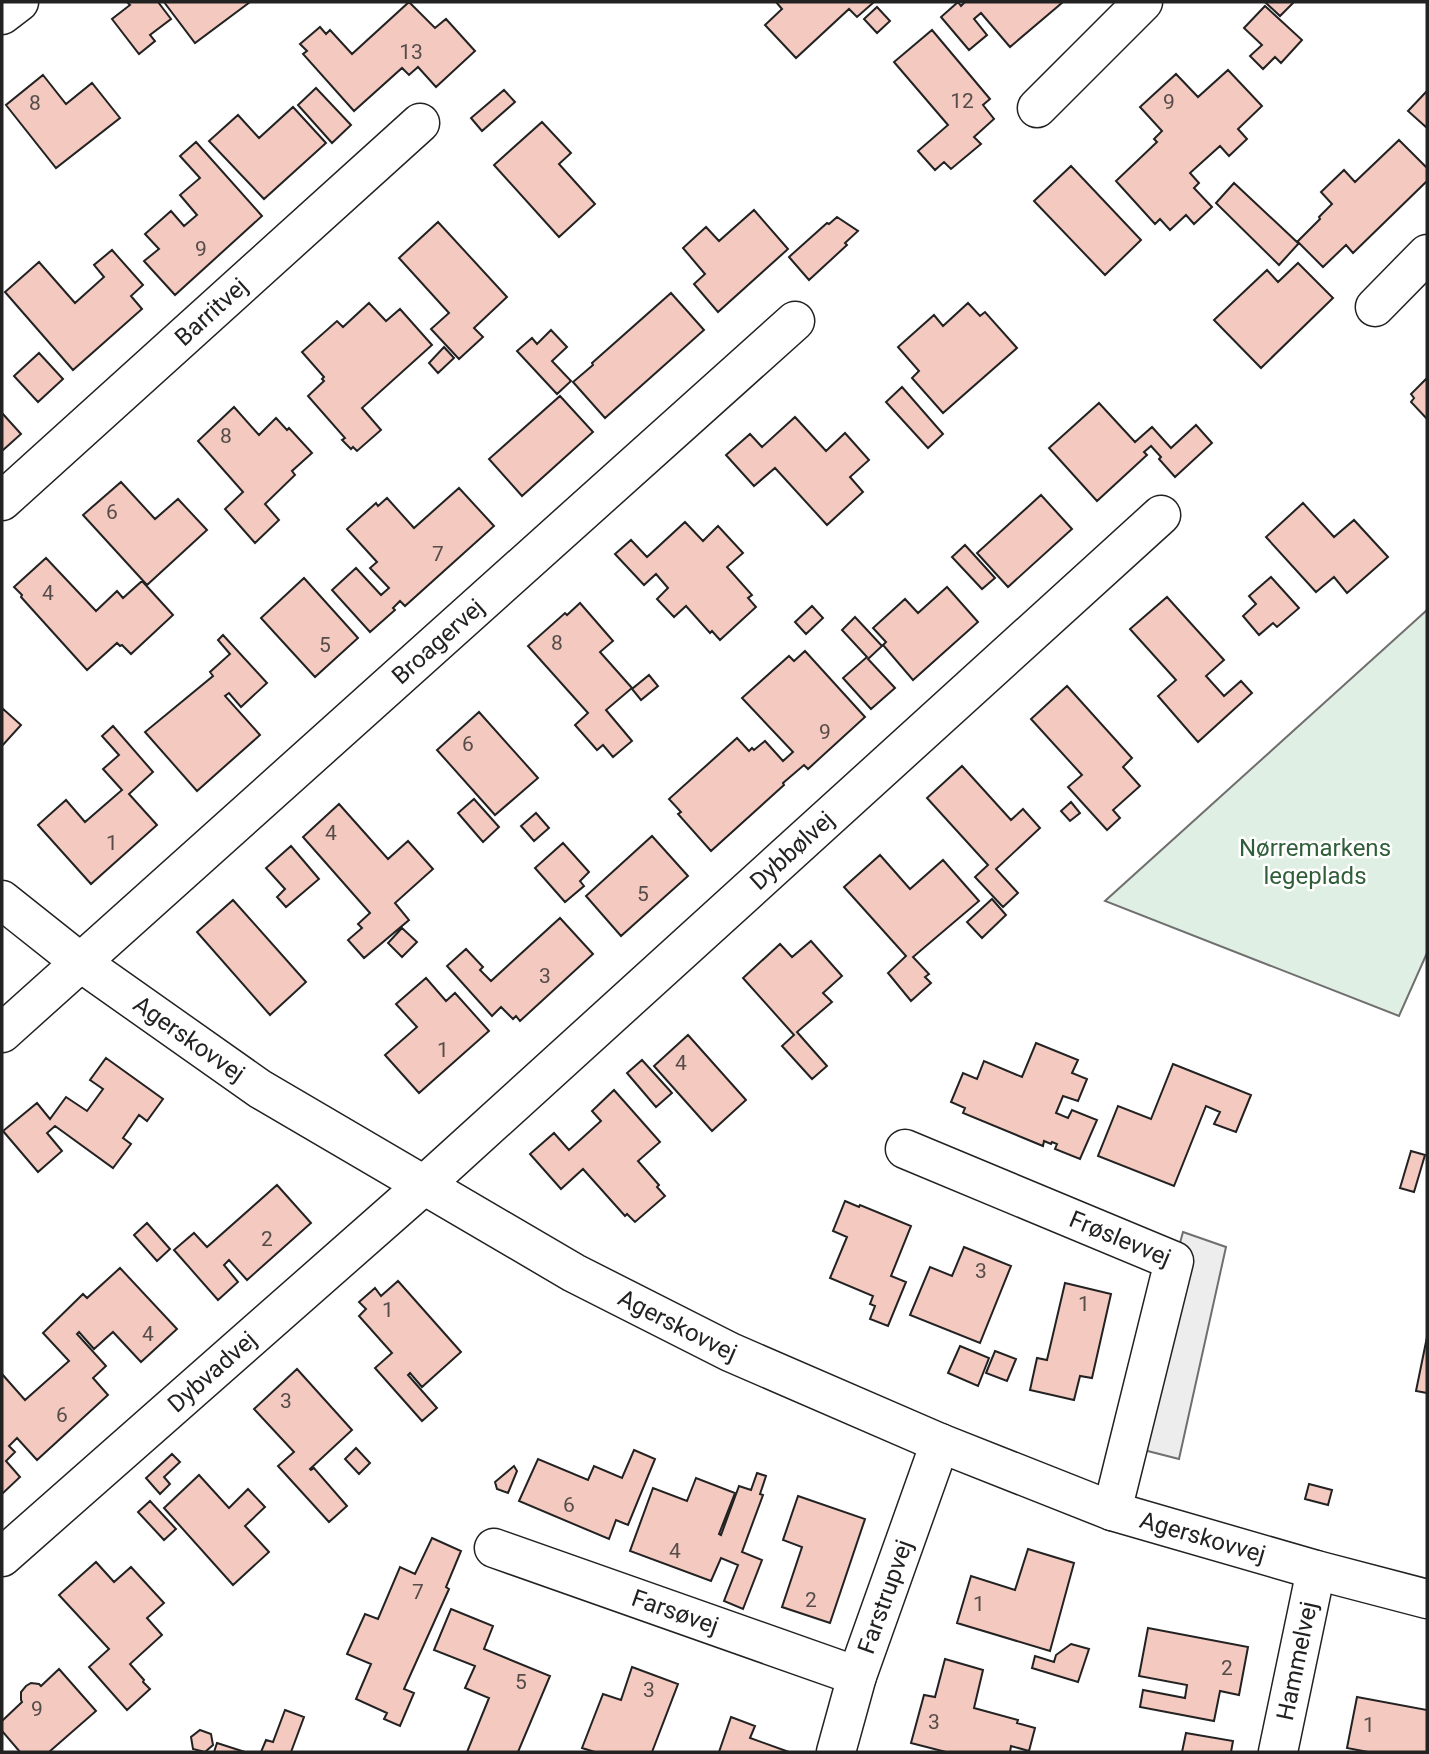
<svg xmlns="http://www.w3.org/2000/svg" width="1429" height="1754" font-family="Roboto,sans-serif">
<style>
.green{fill:#e0efe3;stroke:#6f6f6f;stroke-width:2}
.parking{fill:#ededed;stroke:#6f6f6f;stroke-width:2}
.building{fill:#f3c9c0;stroke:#222;stroke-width:2}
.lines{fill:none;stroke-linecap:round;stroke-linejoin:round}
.minor-casing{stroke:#222;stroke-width:41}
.minor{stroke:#fff;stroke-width:38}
.labels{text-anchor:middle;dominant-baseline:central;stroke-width:5;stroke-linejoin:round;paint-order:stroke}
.number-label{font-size:21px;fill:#564c4a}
.street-label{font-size:24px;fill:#222;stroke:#fff}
.park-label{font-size:24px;fill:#2f5e38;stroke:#fff}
</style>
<rect width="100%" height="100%" fill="#fff"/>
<path class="green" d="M1427 610V953L1399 1016 1105 901Z"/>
<path class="parking" d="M1183 1232 1226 1247 1179 1459 1124 1445Z"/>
<path class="building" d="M127 2H158L171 19 150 35 155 41 139 54 112 19 130 5Z
M164 2H250L195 43Z
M409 2 435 28 446 19 475 51 436 87 418 67 409 75 402 68 354 111 303 54 307 51 300 44 320 27 326 34 330 30 352 54Z
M776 2H874L857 17 849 9 796 58 765 25 782 9Z
M958 2 961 6 965 2H1063L1010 47 981 13 974 19 987 35 969 50 941 17Z
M1265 2H1294L1280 16Z
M1265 6 1302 40 1281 63 1275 57 1263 69 1250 56 1262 45 1244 28Z
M877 7 890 21 877 33 864 19Z
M932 30 990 99 983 105 994 119 974 137 981 144 951 169 944 162 935 170 918 151 948 125 894 62Z
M1228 70 1262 106 1238 129 1247 139 1229 156 1220 146 1190 173 1199 183 1194 188 1212 207 1194 224 1186 215 1170 230 1160 219 1155 224 1116 181 1157 142 1154 139 1162 131 1140 107 1176 74 1198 97Z
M43 75 66 104 92 83 120 118 56 168 6 105Z
M316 88 351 125 332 143 298 105Z
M504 90 515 102 482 131 471 118Z
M1426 92 1427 93V128L1408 111Z
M293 107 326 143 264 199 209 141 238 115 259 138Z
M542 122 571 153 559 164 595 204 559 237 494 165Z
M1399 140 1427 168V181L1353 253 1346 245 1323 267 1299 243 1279 265 1216 203 1234 183 1297 242 1320 219 1319 217 1332 204 1321 192 1344 170 1355 182Z
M196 142 262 216 175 295 144 261 159 249 145 234 171 211 184 226 197 215 180 195 200 178 180 156Z
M1071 166 1141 240 1105 275 1034 201Z
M754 210 788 249 718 312 694 284 705 274 683 248 706 227 719 241Z
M837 217 858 231 845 243 847 245 809 280 789 257 827 223 829 224Z
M438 222 507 297 474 328 483 337 459 359 431 329 449 313 399 258Z
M112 250 143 285 131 296 142 309 73 370 5 292 39 262 75 303 104 277 94 265Z
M1298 263 1333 298 1261 368 1214 320 1267 270 1278 282Z
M671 293 704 330 605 418 573 382 593 365 592 363Z
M369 303 386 321 400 309 432 345 362 408 381 430 357 451 353 447 351 449 342 440 345 438 308 396 324 381 322 379 324 377 302 352 337 321 343 327Z
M968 303 980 316 985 312 1017 348 943 413 912 378 919 371 898 347 934 315 943 326Z
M551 330 567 347 552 361 571 381 557 394 517 351 532 338 537 344Z
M444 347 454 358 438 373 429 363Z
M39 353 63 379 38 402 14 376Z
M1427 378V419L1411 402 1414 398 1411 394Z
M902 387 943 434 928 448 886 402Z
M560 396 593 432 522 496 489 459Z
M1099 403 1135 442 1152 427 1171 448 1196 425 1212 443 1175 477 1159 459 1161 457 1151 446 1144 452 1147 455 1097 501 1049 448Z
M234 407 259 435 276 418 287 430 289 428 312 453 292 471 295 475 265 504 279 520 255 543 225 509 243 492 198 441Z
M2 413 21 434 2 451Z
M795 417 826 451 845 433 869 460 850 477 863 492 827 525 775 468 754 486 726 455 750 434 762 447Z
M121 482 155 519 178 499 207 530 147 585 83 515Z
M459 488 494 526 405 606 400 601 393 608 395 610 370 632 332 590 356 568 381 595 389 588 370 568 377 562 347 529 376 503 378 506 387 498 414 528Z
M1041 495 1072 529 1008 587 977 553Z
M1303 503 1334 537 1354 520 1388 557 1347 593 1334 577 1316 592 1266 537Z
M685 522 703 541 718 526 743 553 727 567 752 595 748 598 756 607 720 640 712 631 710 633 686 606 674 617 657 599 668 588 656 574 644 585 615 554 631 540 647 557Z
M965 545 995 578 982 589 952 557Z
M46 558 96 611 117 591 123 598 142 581 173 615 131 654 122 645 120 646 117 643 87 670 21 597 22 595 14 587Z
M1271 577 1299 608 1277 627 1273 623 1259 635 1243 616 1256 604 1249 596Z
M304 578 358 638 315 677 261 618Z
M947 587 978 622 913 680 883 645 886 642 873 628 905 599 918 613Z
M1167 597 1224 660 1206 676 1224 696 1241 681 1252 693 1198 742 1158 696 1176 680 1130 629Z
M580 603 613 641 600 652 632 688 606 710 632 741 613 757 603 745 597 750 575 725 588 713 528 646 565 613 567 615Z
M812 606 823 618 806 634 795 622Z
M855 617 882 646 868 659 895 688 871 709 843 678 867 657 842 630Z
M223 635 267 683 241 707 229 693 225 696 260 735 197 791 145 732 213 676 210 672 230 654 218 640Z
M805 651 865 717 808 769 804 765 783 783 784 785 711 851 678 814 681 812 669 799 737 738 749 751 752 748 754 750 765 741 783 761 793 752 742 698 789 656 794 661Z
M649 675 658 686 641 700 632 689Z
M1067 686 1132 758 1123 767 1140 786 1113 810 1120 818 1107 830 1068 787 1082 775 1031 719Z
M2 708 21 725 2 746Z
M479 712 538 778 495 815 437 750Z
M113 726 153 772 129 794 157 825 91 884 38 825 66 800 85 822 122 790 103 769 119 755 102 736Z
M962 766 1011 820 1023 809 1040 828 996 869 1018 893 1003 907 975 877 988 865 927 798Z
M474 799 499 827 483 842 458 813Z
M1071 802 1080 813 1070 821 1061 811Z
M339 804 388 859 408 841 433 869 395 903 409 920 364 958 348 940 362 928 358 924 370 913 303 837Z
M536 813 549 828 534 841 521 826Z
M652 836 688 876 621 936 586 896Z
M563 843 589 872 580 881 584 886 565 902 535 868Z
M291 846 319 879 286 907 277 897 285 889 266 868Z
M880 855 910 889 943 860 979 901 913 957 929 974 925 977 931 983 911 1001 888 973 906 956 844 887Z
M992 899 1006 915 982 938 967 922Z
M233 900 306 982 270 1015 197 932Z
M560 918 593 954 520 1021 516 1016 513 1019 501 1007 492 1016 447 966 466 949 483 967 480 970 491 981Z
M402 928 417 942 402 957 388 943Z
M811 941 842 976 823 993 832 1002 797 1032 827 1066 812 1079 782 1046 794 1035 743 978 780 944 792 957Z
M426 978 446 1001 455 993 489 1031 419 1093 385 1055 417 1027 396 1004Z
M688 1035 746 1100 712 1131 654 1066Z
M1036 1043 1078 1060 1072 1073 1087 1079 1078 1101 1063 1096 1056 1113 1068 1118 1072 1110 1097 1120 1080 1159 1055 1149 1057 1144 1052 1142 1051 1144 1044 1141 1043 1146 963 1113 965 1108 951 1102 963 1073 977 1079 984 1061 1022 1077Z
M106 1058 163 1099 147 1121 139 1115 123 1138 131 1144 113 1168 55 1126 47 1133 62 1151 38 1172 3 1131 37 1103 50 1119 66 1097 87 1111 103 1089 90 1080Z
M642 1060 672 1093 656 1107 627 1073Z
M1173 1064 1251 1095 1236 1132 1214 1124 1220 1112 1206 1106 1174 1186 1098 1156 1118 1106 1151 1119Z
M614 1090 660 1142 638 1161 659 1185 657 1187 665 1196 635 1222 627 1214 625 1216 583 1169 561 1189 530 1154 554 1133 569 1150 601 1121 592 1111Z
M1411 1151 1425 1155 1414 1192 1400 1188Z
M277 1185 311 1223 247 1280 229 1260 224 1265 238 1282 218 1300 174 1250 194 1233 207 1247Z
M845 1201 859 1207 860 1205 911 1226 891 1276 906 1282 888 1326 870 1319 875 1306 870 1304 873 1296 830 1278 847 1237 833 1231Z
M147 1223 170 1249 157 1261 134 1235Z
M964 1247 1011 1266 980 1343 910 1315 930 1267 952 1276Z
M120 1268 177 1329 141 1362 113 1332 94 1349 79 1332 77 1334 106 1366 93 1378 108 1395 37 1460 17 1438 9 1446 15 1452 6 1461 20 1477 2 1494V1374L25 1400 69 1361 43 1333 83 1294 87 1298Z
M398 1281 461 1352 422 1387 410 1373 408 1375 437 1408 422 1421 375 1368 392 1353 359 1316 366 1309 359 1302 375 1288 381 1296Z
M1065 1283 1111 1294 1092 1378 1080 1376 1074 1400 1030 1390 1037 1358 1047 1360Z
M1427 1337V1393L1416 1391Z
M960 1346 989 1358 978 1386 948 1373Z
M995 1351 1016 1359 1007 1381 986 1373Z
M297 1369 352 1430 310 1469 311 1470 314 1468 347 1506 329 1522 278 1466 294 1452 254 1409Z
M356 1448 370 1463 359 1474 345 1459Z
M634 1450 655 1459 628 1525 616 1520 609 1539 519 1501 538 1459 588 1480 594 1466 622 1478Z
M172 1454 180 1462 164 1477 170 1484 160 1494 146 1478Z
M514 1466 517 1471 508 1493 497 1489 495 1482Z
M757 1473 766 1476 760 1494 763 1495 742 1552 762 1560 743 1609 724 1601 738 1565 721 1558 711 1581 630 1551 653 1488 687 1501 696 1478 735 1493 719 1534 721 1535 739 1486 751 1490Z
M199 1475 229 1508 248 1489 265 1507 245 1526 269 1552 233 1585 164 1508Z
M1309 1484 1332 1490 1328 1505 1305 1499Z
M798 1496 865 1519 830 1623 782 1607 802 1547 783 1540Z
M150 1501 176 1529 164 1540 138 1512Z
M432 1538 461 1551 446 1587 449 1589 404 1689 414 1693 400 1726 384 1719 387 1713 356 1699 371 1664 347 1654 365 1614 378 1619 400 1567 415 1574Z
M1028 1549 1074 1563 1050 1651 957 1623 971 1576 1015 1590Z
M96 1562 114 1582 131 1567 164 1603 147 1618 162 1635 130 1664 144 1680 143 1682 150 1689 127 1710 89 1667 109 1649 59 1595Z
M451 1609 493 1626 484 1649 550 1676 518 1752H467L489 1698 465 1688 475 1666 434 1650Z
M1148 1628 1248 1647 1239 1695 1220 1691 1214 1721 1140 1707 1143 1690 1185 1698 1187 1685 1139 1676Z
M1071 1644 1089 1649 1078 1682 1032 1668 1035 1656 1054 1662 1056 1655Z
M945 1659 983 1670 974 1708 1018 1720 1017 1723 1035 1728 1029 1751 1011 1746 1010 1752H946L911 1743 924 1695 935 1697Z
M632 1667 678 1684 652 1752H595L582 1748 603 1694 621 1700Z
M59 1669 96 1711 49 1752H20L2 1731V1721L22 1702 21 1700V1692L26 1686 31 1683 39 1684 41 1686Z
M1357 1697 1427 1710V1752H1368L1347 1748Z
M285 1710 304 1717 291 1752H261L266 1740 273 1742Z
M731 1717 755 1726 750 1738 789 1752H719Z
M200 1730 211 1734 213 1745 205 1752 193 1749 191 1737Z
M1186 1733 1233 1741 1231 1752H1182Z
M217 1743 245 1752H214Z"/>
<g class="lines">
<g class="minor-casing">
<g id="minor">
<path d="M2 15 19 2"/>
<path d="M1037 108 1143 2"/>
<path d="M1375 307 1427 254"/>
<path id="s1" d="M2 501 420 123"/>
<path id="s2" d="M2 900 80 962 260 1089 574 1273 730 1352 940 1443 1112 1511 1316 1570 1427 1599"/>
<path id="s3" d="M2 1033 795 321"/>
<path id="s4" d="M905 1149 1174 1261 1112 1511"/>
<path id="s5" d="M494 1548 857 1676"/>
<path id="s6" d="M2 1557 423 1186 1161 515"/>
<path id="s7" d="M836 1752 857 1676 940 1443"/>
<path id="s8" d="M1278 1752 1316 1570"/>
</g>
</g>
<use href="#minor" class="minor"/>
</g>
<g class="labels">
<g class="number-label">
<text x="411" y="52">13</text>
<text x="962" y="101">12</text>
<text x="1169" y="102">9</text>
<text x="35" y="103">8</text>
<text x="201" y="249">9</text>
<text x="226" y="436">8</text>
<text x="112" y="512">6</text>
<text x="438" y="554">7</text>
<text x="48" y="593">4</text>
<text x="557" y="643">8</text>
<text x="325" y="645">5</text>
<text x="825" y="732">9</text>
<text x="468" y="744">6</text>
<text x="331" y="833">4</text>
<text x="112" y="843">1</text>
<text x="643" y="894">5</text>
<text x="545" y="976">3</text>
<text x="443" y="1050">1</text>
<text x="681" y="1063">4</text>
<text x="267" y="1239">2</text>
<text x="981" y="1271">3</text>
<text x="1084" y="1304">1</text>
<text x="388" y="1310">1</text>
<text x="148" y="1334">4</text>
<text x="286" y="1401">3</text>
<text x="62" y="1415">6</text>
<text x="569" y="1505">6</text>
<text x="675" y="1551">4</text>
<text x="418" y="1592">7</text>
<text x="811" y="1600">2</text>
<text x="979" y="1604">1</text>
<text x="1227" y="1668">2</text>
<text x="521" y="1682">5</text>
<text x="649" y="1690">3</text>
<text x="37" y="1709">9</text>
<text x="934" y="1722">3</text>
<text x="1369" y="1725">1</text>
</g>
<g class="street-label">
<text stroke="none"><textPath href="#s1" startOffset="282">Barritvej</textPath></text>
<text stroke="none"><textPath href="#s3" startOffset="586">Broagervej</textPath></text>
<text stroke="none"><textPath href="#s6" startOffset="1060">Dybbølvej</textPath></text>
<text stroke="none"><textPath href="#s2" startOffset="233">Agerskovvej</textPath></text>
<text stroke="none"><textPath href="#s4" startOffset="233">Frøslevvej</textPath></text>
<text stroke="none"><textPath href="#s2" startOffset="800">Agerskovvej</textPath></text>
<text stroke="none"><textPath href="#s6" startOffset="280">Dybvadvej</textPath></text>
<text stroke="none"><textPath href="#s2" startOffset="1367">Agerskovvej</textPath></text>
<text stroke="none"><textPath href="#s7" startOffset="163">Farstrupvej</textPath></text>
<text stroke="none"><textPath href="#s5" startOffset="192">Farsøvej</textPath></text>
<text stroke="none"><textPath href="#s8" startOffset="93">Hammelvej</textPath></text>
</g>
<g class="park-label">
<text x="1315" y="848">Nørremarkens<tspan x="1315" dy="28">legeplads</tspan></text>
</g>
</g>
<rect width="1429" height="1754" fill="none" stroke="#222222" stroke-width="7"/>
</svg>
